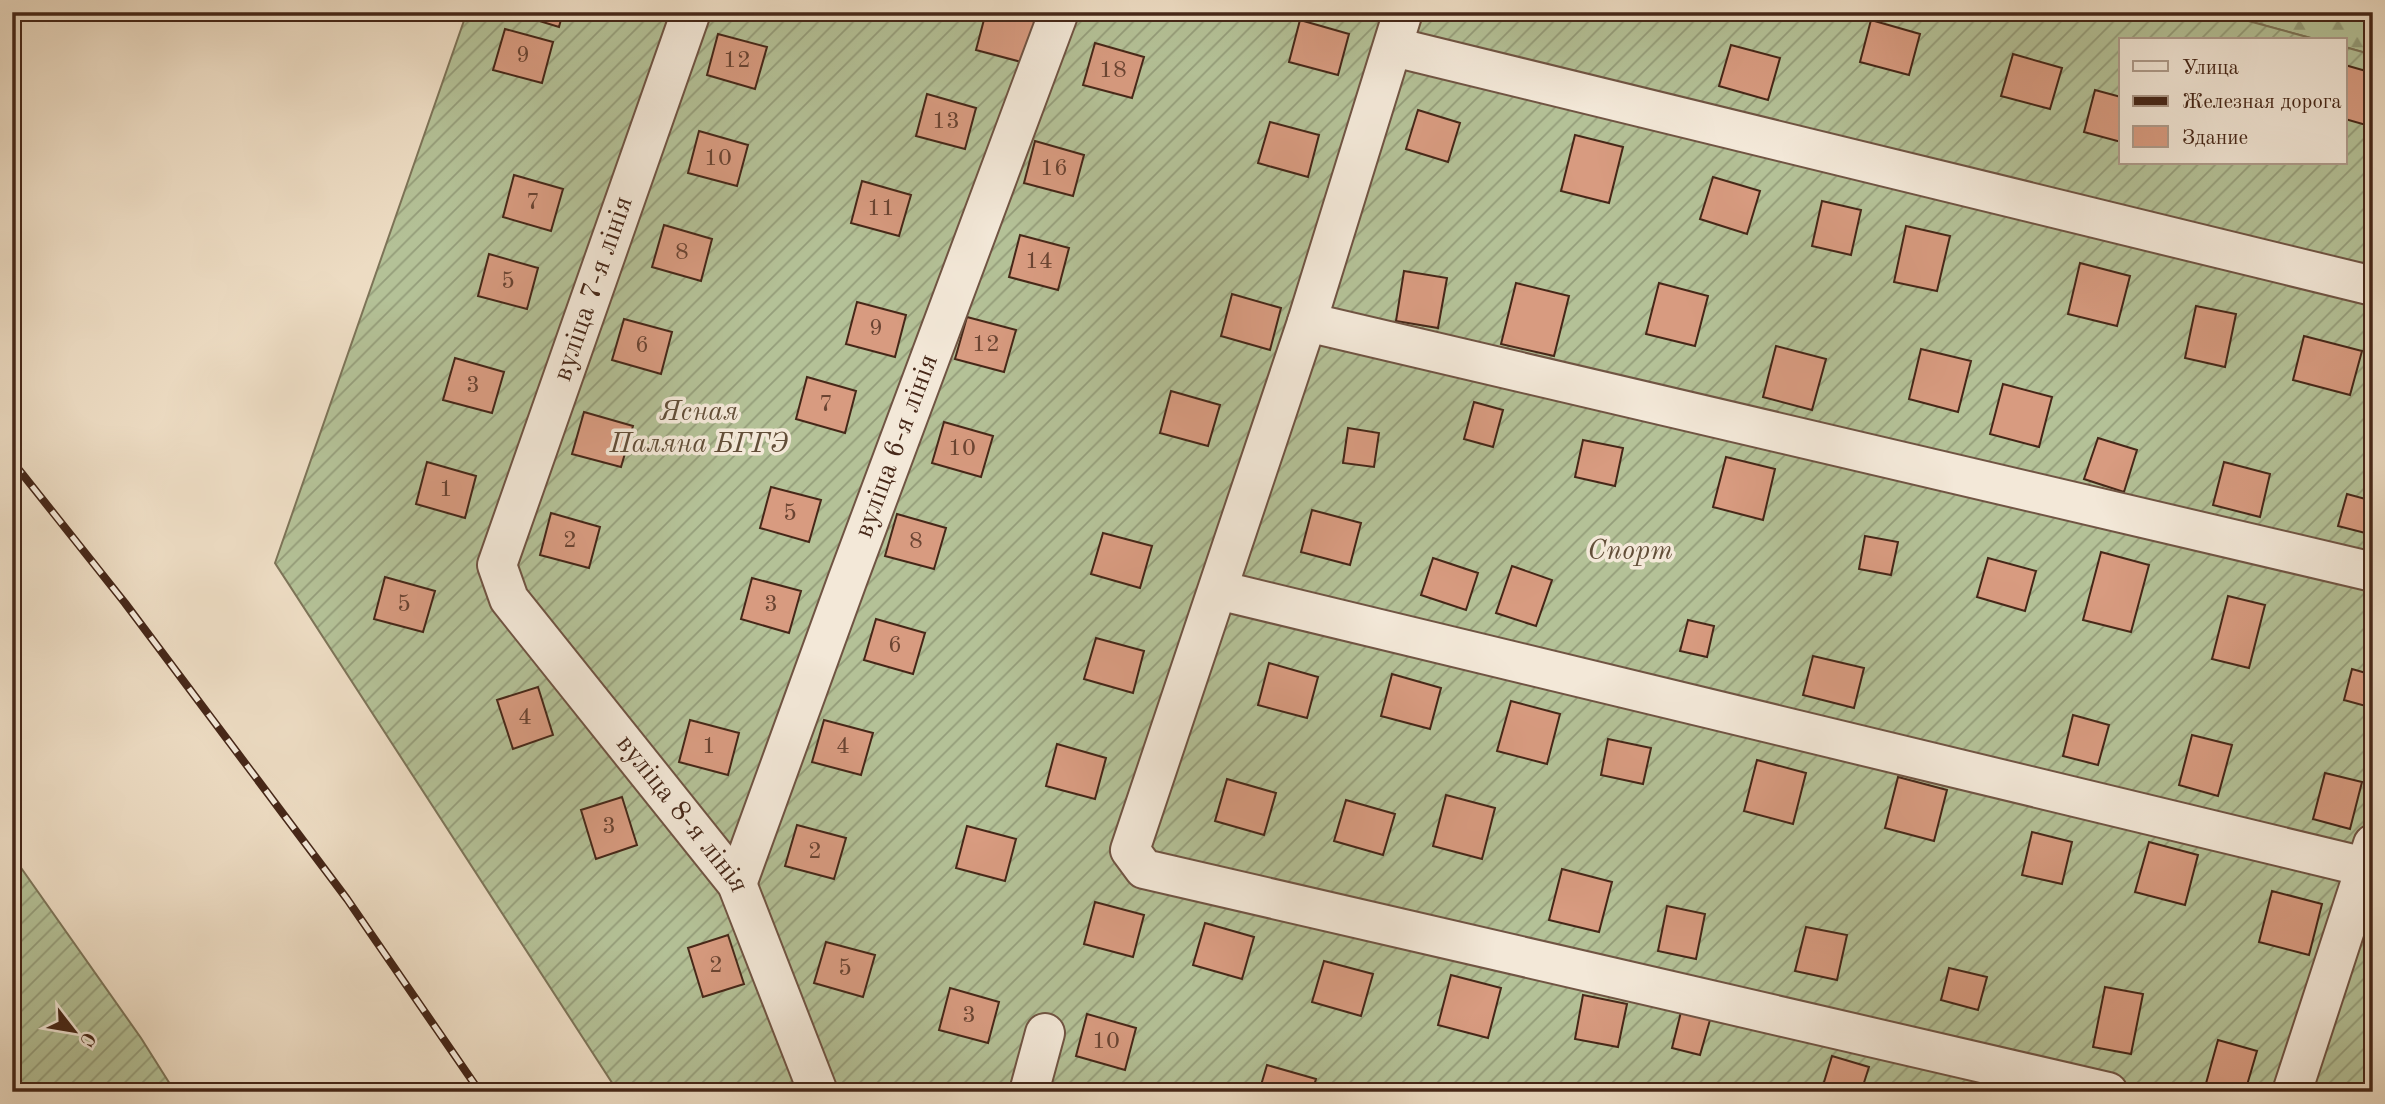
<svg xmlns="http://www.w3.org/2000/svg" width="2385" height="1104" font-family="'Old Standard TT',serif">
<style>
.forest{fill:url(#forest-firs);stroke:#7d7458;stroke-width:2}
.garden{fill:url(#garden-furrows);stroke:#7d7458;stroke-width:2}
.building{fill:#d89b80;stroke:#462718;stroke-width:2}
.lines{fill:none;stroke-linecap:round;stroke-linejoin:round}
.minor-casing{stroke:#705443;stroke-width:42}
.minor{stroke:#f3e8d8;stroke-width:38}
.rail-casing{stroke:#462718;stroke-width:8}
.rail{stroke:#f3e8d8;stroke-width:5;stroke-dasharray:16;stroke-linecap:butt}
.labels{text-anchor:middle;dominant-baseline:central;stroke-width:7;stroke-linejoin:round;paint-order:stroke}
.number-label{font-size:24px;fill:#6a4432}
.street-label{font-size:28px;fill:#462718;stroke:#f3e8d8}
.park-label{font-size:28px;font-style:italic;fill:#624e38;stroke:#f3e8d8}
</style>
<defs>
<pattern id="forest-firs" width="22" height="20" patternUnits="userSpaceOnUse" patternTransform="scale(1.75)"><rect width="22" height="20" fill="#b4c197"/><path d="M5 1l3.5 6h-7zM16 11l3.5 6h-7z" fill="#949d7a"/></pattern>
<pattern id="garden-furrows" width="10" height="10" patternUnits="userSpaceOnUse" patternTransform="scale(1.75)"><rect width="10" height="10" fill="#b4c197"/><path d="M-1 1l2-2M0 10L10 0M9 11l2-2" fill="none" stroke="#949d7a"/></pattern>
</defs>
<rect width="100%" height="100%" fill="#eddcc3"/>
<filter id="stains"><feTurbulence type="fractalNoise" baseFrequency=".00286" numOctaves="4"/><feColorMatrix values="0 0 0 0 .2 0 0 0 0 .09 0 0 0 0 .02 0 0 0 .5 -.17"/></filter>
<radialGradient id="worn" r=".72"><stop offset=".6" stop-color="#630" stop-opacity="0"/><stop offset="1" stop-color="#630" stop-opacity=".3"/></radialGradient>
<path class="forest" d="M2147 12H2373V55L2345 47V40H2318L2219 13Z"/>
<path class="garden" d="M467 12H2147L2219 13 2318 40H2121V163H2345V47L2373 55V1092H618L275 563Z
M12 855 141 1038 175 1092H12Z"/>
<path class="building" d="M510 12H563L559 27Z
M986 12H1003L1036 22 1025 63 976 50Z
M1300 20 1349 34 1338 75 1289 62Z
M1871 20 1920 34 1909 75 1860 62Z
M505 29 553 42 542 83 493 70Z
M718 34 767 47 755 89 707 75Z
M1095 43 1144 57 1132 98 1083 85Z
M1731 45 1780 58 1768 100 1719 86Z
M2013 54 2062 68 2050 109 2001 96Z
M2345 65 2373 73V127L2345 119Z
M2095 90 2121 97V142L2084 132Z
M927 94 976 108 965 149 916 136Z
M1418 110 1460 123 1448 162 1406 149Z
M1270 122 1319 135 1308 177 1258 163Z
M699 131 748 145 737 186 688 173Z
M1575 135 1623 147 1609 203 1561 191Z
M1035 141 1084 155 1073 196 1024 183Z
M514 175 563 189 551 231 503 217Z
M1713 177 1760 191 1747 234 1700 219Z
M862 181 911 195 899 236 851 223Z
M1822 201 1861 210 1851 255 1812 246Z
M664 225 712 239 701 281 652 267Z
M1906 226 1950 236 1937 291 1894 282Z
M1020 235 1069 248 1058 290 1009 277Z
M489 254 538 268 527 309 478 296Z
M2080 263 2130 276 2117 326 2068 314Z
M1404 271 1447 278 1438 328 1396 321Z
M1516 283 1569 296 1554 356 1501 344Z
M1659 283 1708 296 1695 346 1646 334Z
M1232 294 1281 308 1270 350 1221 336Z
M857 302 906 315 895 357 846 344Z
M2196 306 2236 314 2225 367 2185 358Z
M967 317 1016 330 1004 372 955 359Z
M624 319 672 332 661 374 612 360Z
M2304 336 2362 351 2350 395 2293 380Z
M1776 346 1826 359 1812 410 1763 397Z
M1921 349 1971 361 1958 412 1909 399Z
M455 358 504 372 492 413 443 400Z
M807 377 856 391 845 433 796 419Z
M2003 384 2052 397 2039 447 1990 434Z
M1171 391 1220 405 1208 446 1160 433Z
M1474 402 1503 410 1493 447 1464 439Z
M584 412 633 426 621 467 572 454Z
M944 422 993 436 981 477 932 463Z
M1348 428 1379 433 1374 467 1343 463Z
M2098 438 2137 450 2124 492 2084 479Z
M1583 440 1623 448 1615 486 1575 477Z
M1726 457 1775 469 1763 520 1713 507Z
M427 462 476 476 465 518 416 504Z
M2224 462 2270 474 2260 517 2213 505Z
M771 487 821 500 809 542 760 528Z
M2347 494 2373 501V535L2338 526Z
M1312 510 1361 523 1350 565 1301 552Z
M551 513 600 527 589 568 540 555Z
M897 514 946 528 934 569 885 556Z
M1103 533 1152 546 1140 588 1091 574Z
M1865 536 1898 542 1891 575 1859 569Z
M2101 552 2149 565 2131 632 2083 620Z
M1433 558 1478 573 1466 610 1421 595Z
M1988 558 2036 571 2025 611 1977 597Z
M1512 566 1552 580 1536 626 1496 613Z
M385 577 435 591 423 632 374 619Z
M752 578 801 591 789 633 741 619Z
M2228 596 2265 605 2249 668 2212 659Z
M876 619 925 633 913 674 864 660Z
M1688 620 1714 626 1707 657 1680 651Z
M1096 638 1144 651 1133 693 1084 679Z
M1813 656 1864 668 1854 708 1803 695Z
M1269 663 1318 677 1307 718 1258 705Z
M2352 669 2373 675V708L2344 700Z
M1392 674 1441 688 1430 729 1381 716Z
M538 687 553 735 513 749 497 700Z
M1511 701 1560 714 1547 764 1497 751Z
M2073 715 2109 725 2098 765 2063 756Z
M690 720 739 733 728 775 679 762Z
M824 720 873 733 861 775 812 762Z
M2192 735 2232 745 2218 796 2179 785Z
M1608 739 1651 748 1643 784 1601 775Z
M1057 744 1106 758 1095 799 1046 786Z
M1757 760 1806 773 1793 824 1744 811Z
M2325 773 2362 782 2350 829 2313 819Z
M1898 777 1947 790 1934 841 1885 828Z
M1227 779 1276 793 1264 835 1215 821Z
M1446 795 1495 808 1482 859 1433 846Z
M622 797 637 845 596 859 581 810Z
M1346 800 1395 814 1383 855 1334 841Z
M797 825 846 838 834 879 785 866Z
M967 826 1016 839 1005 881 956 868Z
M2032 832 2072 842 2062 884 2022 875Z
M2149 842 2198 855 2185 905 2135 892Z
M1562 869 1612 882 1599 932 1549 920Z
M2272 891 2322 904 2309 955 2259 942Z
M1095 902 1144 915 1133 957 1084 944Z
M1667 906 1705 914 1696 959 1658 951Z
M1205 923 1254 937 1242 979 1193 965Z
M1806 927 1847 935 1837 980 1795 971Z
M728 935 744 984 703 997 688 948Z
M826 942 875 955 863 997 814 983Z
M1324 961 1373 974 1361 1016 1312 1002Z
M1949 968 1987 977 1978 1010 1941 1000Z
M1451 975 1501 988 1488 1038 1438 1025Z
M2105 987 2143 994 2131 1054 2093 1047Z
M950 988 999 1002 988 1043 939 1030Z
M1583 995 1627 1004 1618 1047 1575 1039Z
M1681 1012 1710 1020 1700 1055 1672 1048Z
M1087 1014 1136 1028 1125 1070 1076 1056Z
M2218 1040 2257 1051 2245 1092H2220L2205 1087Z
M1832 1056 1869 1067 1861 1092H1821Z
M1267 1065 1316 1079 1312 1092H1259Z"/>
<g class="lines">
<g class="minor-casing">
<g id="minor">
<path id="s1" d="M691 12 497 565 509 599 737 884 818 1092"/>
<path d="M1403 12 1307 322 1130 850 1144 869 2108 1092"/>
<path d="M1394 47 2373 286"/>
<path d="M1307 322 2373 572"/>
<path d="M1218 590 2365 867"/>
<path id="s2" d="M737 884 847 581 1059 12"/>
<path d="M1029 1092 1045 1033"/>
<path d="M2292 1092 2373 844"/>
</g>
</g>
<use href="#minor" class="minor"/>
<g class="rail-casing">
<path id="rail" d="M12 461 125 603 347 899 480 1092"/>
</g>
<use href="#rail" class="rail"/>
</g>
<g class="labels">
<g class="number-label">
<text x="523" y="56">9</text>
<text x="737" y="61">12</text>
<text x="1113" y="71">18</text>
<text x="946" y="122">13</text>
<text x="718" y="159">10</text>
<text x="1054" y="169">16</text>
<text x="533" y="203">7</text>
<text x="881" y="209">11</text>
<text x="682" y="253">8</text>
<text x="1039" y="262">14</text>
<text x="508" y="282">5</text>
<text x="876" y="329">9</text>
<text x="986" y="345">12</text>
<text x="642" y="346">6</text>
<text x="473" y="386">3</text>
<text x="826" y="405">7</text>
<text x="962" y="449">10</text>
<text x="446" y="490">1</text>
<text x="790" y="514">5</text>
<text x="570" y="541">2</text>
<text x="916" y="542">8</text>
<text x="404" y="605">5</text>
<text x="771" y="605">3</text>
<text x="895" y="646">6</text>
<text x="525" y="718">4</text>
<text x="709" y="747">1</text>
<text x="843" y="747">4</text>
<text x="609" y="827">3</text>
<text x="815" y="852">2</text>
<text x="716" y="966">2</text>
<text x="845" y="969">5</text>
<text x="969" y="1016">3</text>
<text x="1106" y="1042">10</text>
</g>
<g class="street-label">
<text transform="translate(594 289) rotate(-71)">вуліца 7-я лінія</text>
<text stroke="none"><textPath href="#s2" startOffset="466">вуліца 6-я лінія</textPath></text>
<text stroke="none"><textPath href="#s1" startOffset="898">вуліца 8-я лінія</textPath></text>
</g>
<g class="park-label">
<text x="699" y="413">Ясная<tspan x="699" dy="32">Паляна БГГЭ</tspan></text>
<text x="1630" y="552">Спорт</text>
</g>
</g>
<rect width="2385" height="1104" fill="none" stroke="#eddcc3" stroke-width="42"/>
<rect x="14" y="14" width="2357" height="1076" fill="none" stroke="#462718" stroke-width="3.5"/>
<rect x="21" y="21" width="2343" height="1062" fill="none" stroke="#462718" stroke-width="2"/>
<rect x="2119" y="38" width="228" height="126" fill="#f3e8d8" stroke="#ae9b8b" stroke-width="2"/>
<rect x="2133" y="61" width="35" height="10" fill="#f3e8d8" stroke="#ae9b8b" stroke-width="2"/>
<text x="2182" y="74" font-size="21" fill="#462718">Улица</text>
<rect x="2133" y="96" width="35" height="10" fill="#462718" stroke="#ae9b8b" stroke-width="2"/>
<text x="2182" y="108" font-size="21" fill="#462718">Железная дорога</text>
<rect x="2133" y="126" width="35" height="21" fill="#d89b80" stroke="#ae9b8b" stroke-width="2"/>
<text x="2182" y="144" font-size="21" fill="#462718">Здание</text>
<g transform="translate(74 1031) rotate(121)" stroke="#f3e8d8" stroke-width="5" paint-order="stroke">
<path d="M0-5L12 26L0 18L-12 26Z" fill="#462718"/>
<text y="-10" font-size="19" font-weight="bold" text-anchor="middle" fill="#462718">С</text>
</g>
<rect width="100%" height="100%" filter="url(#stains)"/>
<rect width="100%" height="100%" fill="url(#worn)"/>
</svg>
